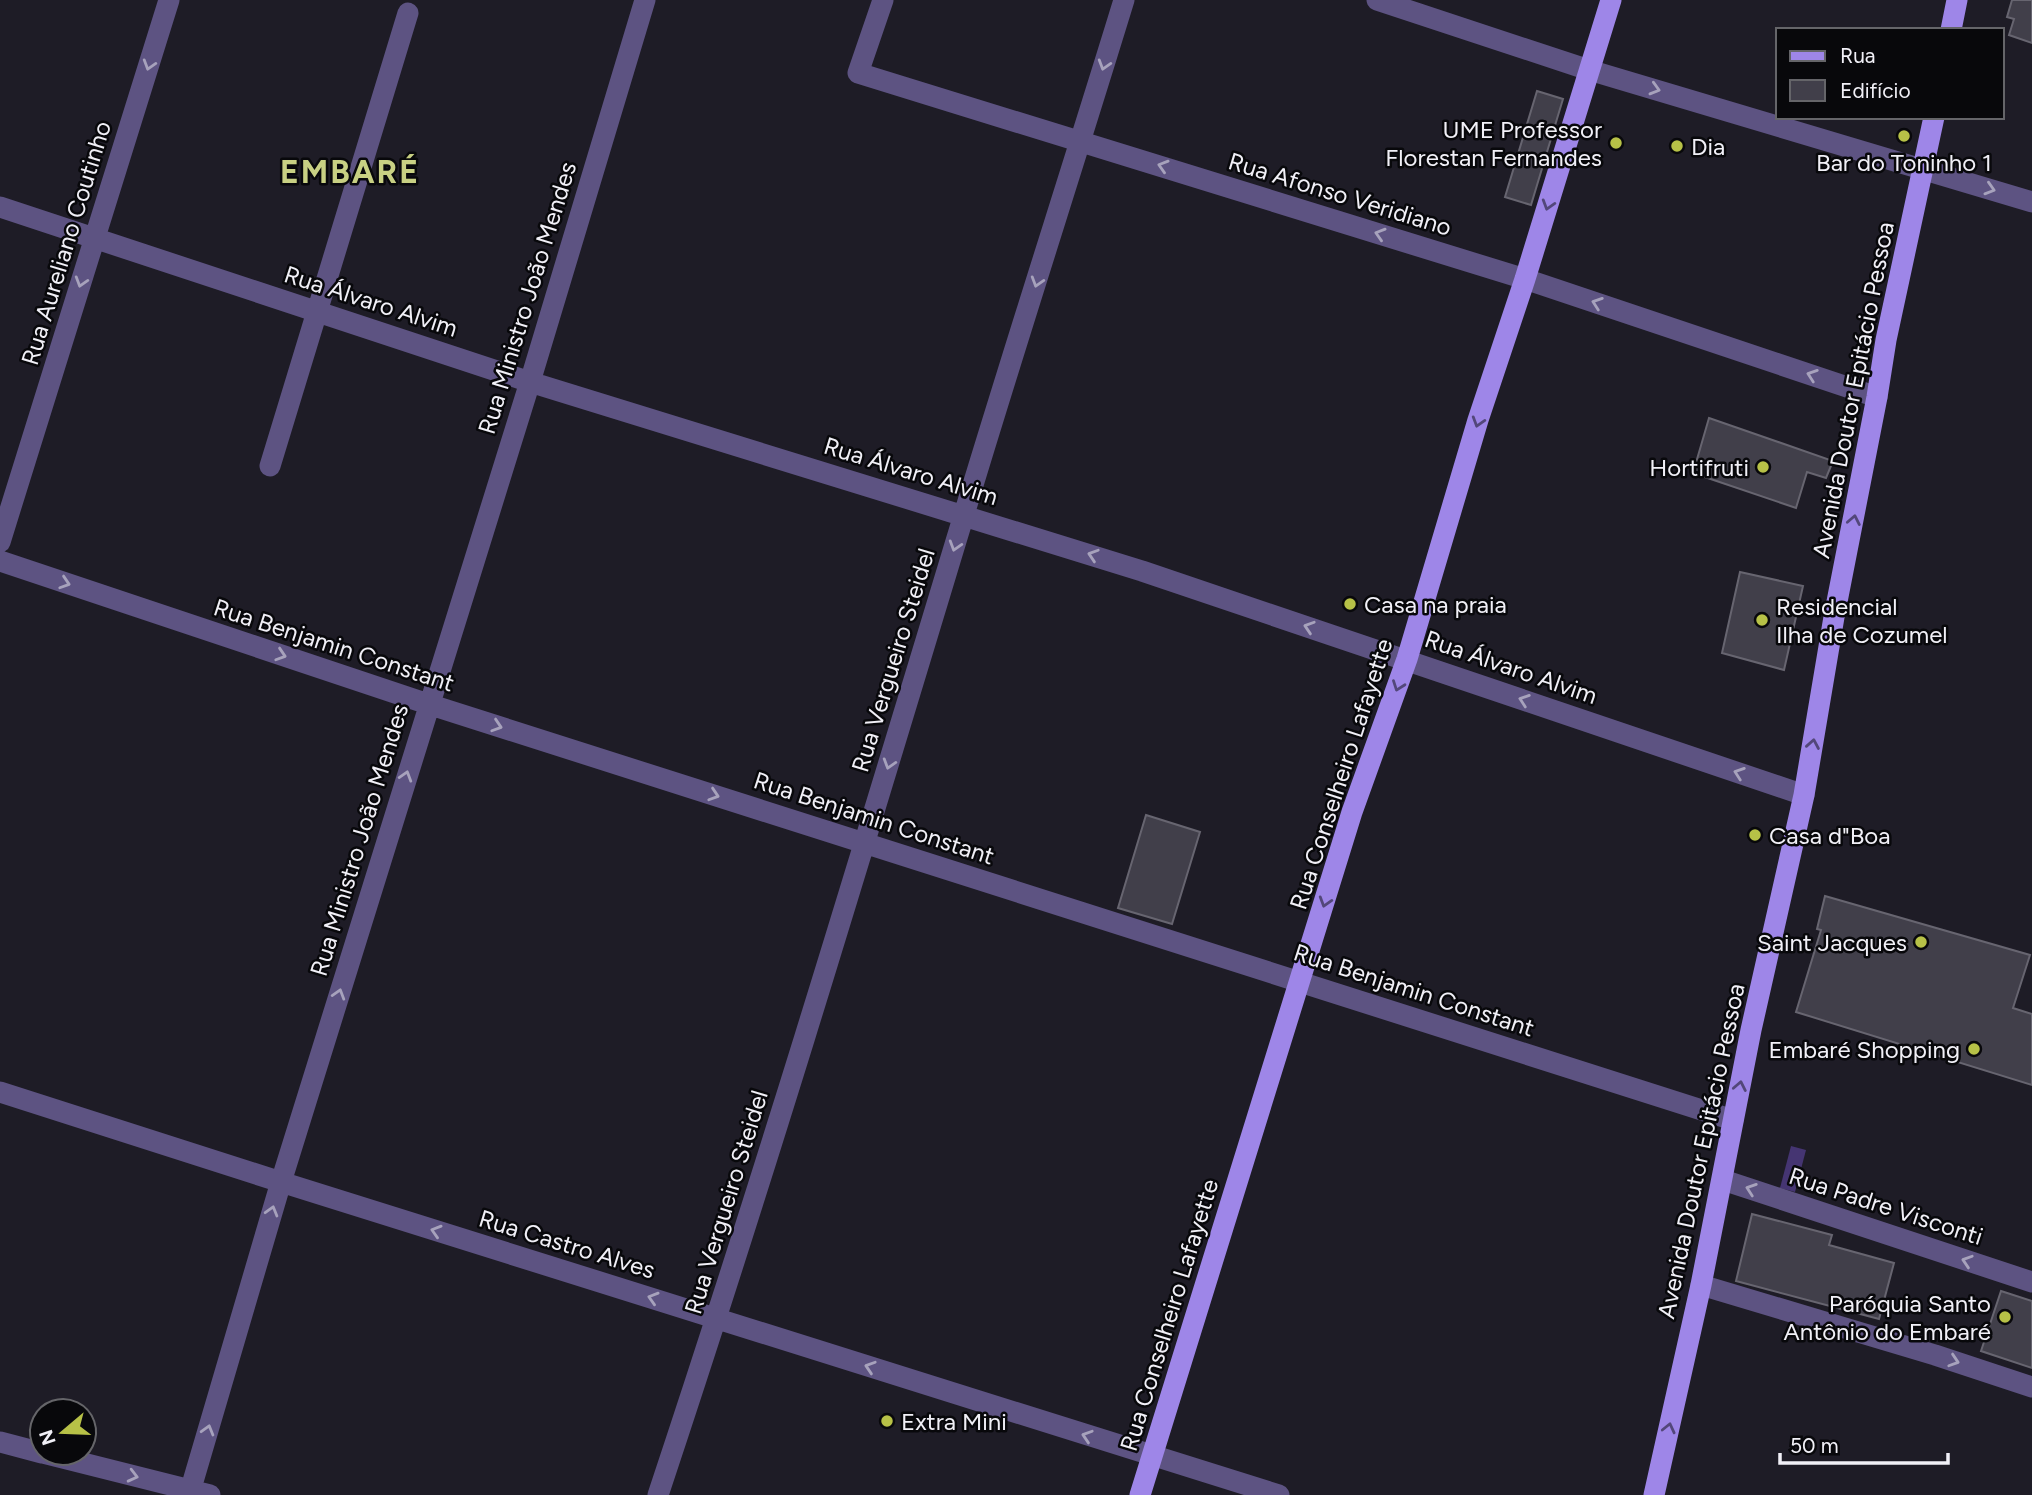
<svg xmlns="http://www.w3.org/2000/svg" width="2032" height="1495" font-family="Figtree,sans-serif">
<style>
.green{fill:#453572}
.building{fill:#413f4a;stroke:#676570;stroke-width:2}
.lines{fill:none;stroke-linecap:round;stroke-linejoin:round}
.minor{stroke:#5d5382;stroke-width:21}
.major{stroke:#9e86e8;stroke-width:21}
.oneway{stroke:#a7a2bc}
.oneway2{stroke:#53477a}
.poi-dot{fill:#b7c147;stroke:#08080b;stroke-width:2.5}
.labels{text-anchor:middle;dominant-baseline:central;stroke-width:5;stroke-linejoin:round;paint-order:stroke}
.poi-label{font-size:24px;fill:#f1f0f7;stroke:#08080b;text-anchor:end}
.street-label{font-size:24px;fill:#f1f0f7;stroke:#08080b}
.district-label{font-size:32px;font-weight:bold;letter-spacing:2px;fill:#c8d083;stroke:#08080b}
</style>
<rect width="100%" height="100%" fill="#1e1c26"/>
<path class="green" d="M1791 1146 1806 1150 1795 1192 1780 1188Z"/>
<path class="building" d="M2012 0H2032V43L2009 35 2014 19 2007 17Z
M1537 91 1563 99 1531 205 1505 197Z
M1709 418 1833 461 1826 478 1807 472 1796 508 1693 473Z
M1740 572 1803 586 1784 670 1722 653Z
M1146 815 1200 832 1172 924 1118 908Z
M1825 896 2030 955 2013 1008 2032 1014V1085L1796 1012 1821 930 1817 929Z
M1752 1214 1832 1235 1829 1245 1894 1263 1879 1319 1736 1281Z
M2001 1291 2032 1301V1368L1981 1351Z"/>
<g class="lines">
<path class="minor" d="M883 0 858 73 1525 279 1877 397
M1377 0 1589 70 2032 202
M0 207 530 382 1142 571 1804 795
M270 466 408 13
M0 542 169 0
M0 561 428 704 1733 1120
M0 1092 281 1182 1279 1495
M1723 1180 2032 1282
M1701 1285 1935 1355 2032 1387
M0 1442 42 1453
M43 1453 210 1495
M189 1495 281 1182 530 382 645 0
M658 1495C766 1171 864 845 963 518 1015 345 1071 173 1124 0"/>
<path class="major" d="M1951 30 1957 0
M1140 1495 1352 812 1407 659 1478 420 1525 279 1611 0
M1654 1495 1701 1285 1751 1030 1804 795 1834 617 1877 397 1886 340 1934 117"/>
</g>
<defs><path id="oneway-chevron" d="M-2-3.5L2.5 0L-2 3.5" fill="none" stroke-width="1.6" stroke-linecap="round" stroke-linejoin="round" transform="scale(1.75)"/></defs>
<g class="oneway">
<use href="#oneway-chevron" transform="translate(149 65) rotate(107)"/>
<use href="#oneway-chevron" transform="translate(1104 65) rotate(107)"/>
<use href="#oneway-chevron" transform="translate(1655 89) rotate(16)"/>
<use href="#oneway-chevron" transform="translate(1163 166) rotate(-163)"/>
<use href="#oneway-chevron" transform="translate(1990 189) rotate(17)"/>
<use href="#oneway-chevron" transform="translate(1380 234) rotate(-163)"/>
<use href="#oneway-chevron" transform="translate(81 282) rotate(107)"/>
<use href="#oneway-chevron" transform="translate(1037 282) rotate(107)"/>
<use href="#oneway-chevron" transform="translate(1597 303) rotate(-161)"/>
<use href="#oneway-chevron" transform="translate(1812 375) rotate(-161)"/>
<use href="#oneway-chevron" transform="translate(955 546) rotate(107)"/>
<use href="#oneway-chevron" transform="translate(1093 555) rotate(-162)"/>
<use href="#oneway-chevron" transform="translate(65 583) rotate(18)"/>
<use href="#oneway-chevron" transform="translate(1309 627) rotate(-162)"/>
<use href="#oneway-chevron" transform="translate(281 655) rotate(18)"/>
<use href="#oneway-chevron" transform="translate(1524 700) rotate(-161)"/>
<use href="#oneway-chevron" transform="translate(497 726) rotate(18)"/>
<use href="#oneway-chevron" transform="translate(889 764) rotate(107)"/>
<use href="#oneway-chevron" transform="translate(1739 773) rotate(-161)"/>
<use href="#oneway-chevron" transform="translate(406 776) rotate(-73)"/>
<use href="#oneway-chevron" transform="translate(714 795) rotate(18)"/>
<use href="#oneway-chevron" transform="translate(339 994) rotate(-73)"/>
<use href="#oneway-chevron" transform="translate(1751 1189) rotate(-161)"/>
<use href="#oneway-chevron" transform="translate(272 1211) rotate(-74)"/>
<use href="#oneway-chevron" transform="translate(436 1231) rotate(-163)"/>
<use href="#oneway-chevron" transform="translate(1967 1261) rotate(-162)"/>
<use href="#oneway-chevron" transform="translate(653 1298) rotate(-163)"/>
<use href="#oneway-chevron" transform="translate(1954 1361) rotate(18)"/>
<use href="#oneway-chevron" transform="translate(870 1367) rotate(-162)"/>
<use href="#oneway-chevron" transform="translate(208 1430) rotate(-74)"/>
<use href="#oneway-chevron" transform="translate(1087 1436) rotate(-162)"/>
<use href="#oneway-chevron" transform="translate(133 1476) rotate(14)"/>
</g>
<g class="oneway2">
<use href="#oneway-chevron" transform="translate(1548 205) rotate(107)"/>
<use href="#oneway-chevron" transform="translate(1478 422) rotate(107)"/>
<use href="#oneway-chevron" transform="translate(1854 520) rotate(-79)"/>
<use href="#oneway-chevron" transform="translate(1398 686) rotate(110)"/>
<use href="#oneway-chevron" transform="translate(1813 744) rotate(-80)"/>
<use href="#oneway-chevron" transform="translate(1325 902) rotate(107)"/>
<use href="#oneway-chevron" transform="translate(1740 1086) rotate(-79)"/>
<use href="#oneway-chevron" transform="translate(1669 1428) rotate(-77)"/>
</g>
<g class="poi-dot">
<circle cx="1904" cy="136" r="7"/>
<circle cx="1616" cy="143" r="7"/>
<circle cx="1677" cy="146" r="7"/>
<circle cx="1763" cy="467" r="7"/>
<circle cx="1350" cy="604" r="7"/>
<circle cx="1762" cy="620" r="7"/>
<circle cx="1755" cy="835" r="7"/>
<circle cx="1921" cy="942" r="7"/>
<circle cx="1974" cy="1049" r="7"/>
<circle cx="2005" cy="1317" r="7"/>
<circle cx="887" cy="1421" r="7"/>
</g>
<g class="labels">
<g class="poi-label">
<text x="1602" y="129">UME Professor<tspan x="1602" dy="28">Florestan Fernandes</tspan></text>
<text x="1691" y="146" text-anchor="start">Dia</text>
<text x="1904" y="162" text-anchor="middle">Bar do Toninho 1</text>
<text x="1749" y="467">Hortifruti</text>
<text x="1364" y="604" text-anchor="start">Casa na praia</text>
<text x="1776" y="606" text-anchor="start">Residencial<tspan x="1776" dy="28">Ilha de Cozumel</tspan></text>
<text x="1769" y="835" text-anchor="start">Casa d"Boa</text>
<text x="1907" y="942">Saint Jacques</text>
<text x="1960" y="1049">Embaré Shopping</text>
<text x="1991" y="1303">Paróquia Santo<tspan x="1991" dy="28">Antônio do Embaré</tspan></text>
<text x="901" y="1421" text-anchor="start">Extra Mini</text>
</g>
<g class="street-label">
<text transform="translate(1340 194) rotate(17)">Rua Afonso Veridiano</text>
<text transform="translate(66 243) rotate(-73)">Rua Aureliano Coutinho</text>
<text transform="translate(527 298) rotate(-73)">Rua Ministro João Mendes</text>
<text transform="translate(371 301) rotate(18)">Rua Álvaro Alvim</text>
<text transform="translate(1853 390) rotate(-79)">Avenida Doutor Epitácio Pessoa</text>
<text transform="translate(911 471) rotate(17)">Rua Álvaro Alvim</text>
<text transform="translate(334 645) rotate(18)">Rua Benjamin Constant</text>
<text transform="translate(893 660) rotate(-73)">Rua Vergueiro Steidel</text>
<text transform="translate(1511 667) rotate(19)">Rua Álvaro Alvim</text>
<text transform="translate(1341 774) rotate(-72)">Rua Conselheiro Lafayette</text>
<text transform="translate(874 818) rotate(18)">Rua Benjamin Constant</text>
<text transform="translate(359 840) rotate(-73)">Rua Ministro João Mendes</text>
<text transform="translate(1414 990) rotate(18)">Rua Benjamin Constant</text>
<text transform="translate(1701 1151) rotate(-78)">Avenida Doutor Epitácio Pessoa</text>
<text transform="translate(726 1202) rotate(-73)">Rua Vergueiro Steidel</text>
<text transform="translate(1886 1206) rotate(18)">Rua Padre Visconti</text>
<text transform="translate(567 1244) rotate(17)">Rua Castro Alves</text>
<text transform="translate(1169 1315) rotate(-73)">Rua Conselheiro Lafayette</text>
</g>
<g class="district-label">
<text x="350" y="172">EMBARÉ</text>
</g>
</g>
<rect x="1776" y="28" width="228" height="91" fill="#08080b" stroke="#656569" stroke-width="2"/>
<rect x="1790" y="51" width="35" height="10" fill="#9e86e8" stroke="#656569" stroke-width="2"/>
<text x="1840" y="63" font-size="21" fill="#f1f0f7">Rua</text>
<rect x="1790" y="80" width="35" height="21" fill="#413f4a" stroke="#656569" stroke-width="2"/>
<text x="1840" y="98" font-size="21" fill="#f1f0f7">Edifício</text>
<g transform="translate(63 1432) rotate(251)"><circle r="33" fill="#08080b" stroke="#656569" stroke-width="2"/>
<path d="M0-5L12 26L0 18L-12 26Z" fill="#b7c147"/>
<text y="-10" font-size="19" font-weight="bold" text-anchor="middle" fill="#f1f0f7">N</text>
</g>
<path d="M1780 1453v10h168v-10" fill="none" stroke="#f1f0f7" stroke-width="3.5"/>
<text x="1790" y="1453" font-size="21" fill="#f1f0f7" stroke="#08080b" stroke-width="5" paint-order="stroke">50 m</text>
</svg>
